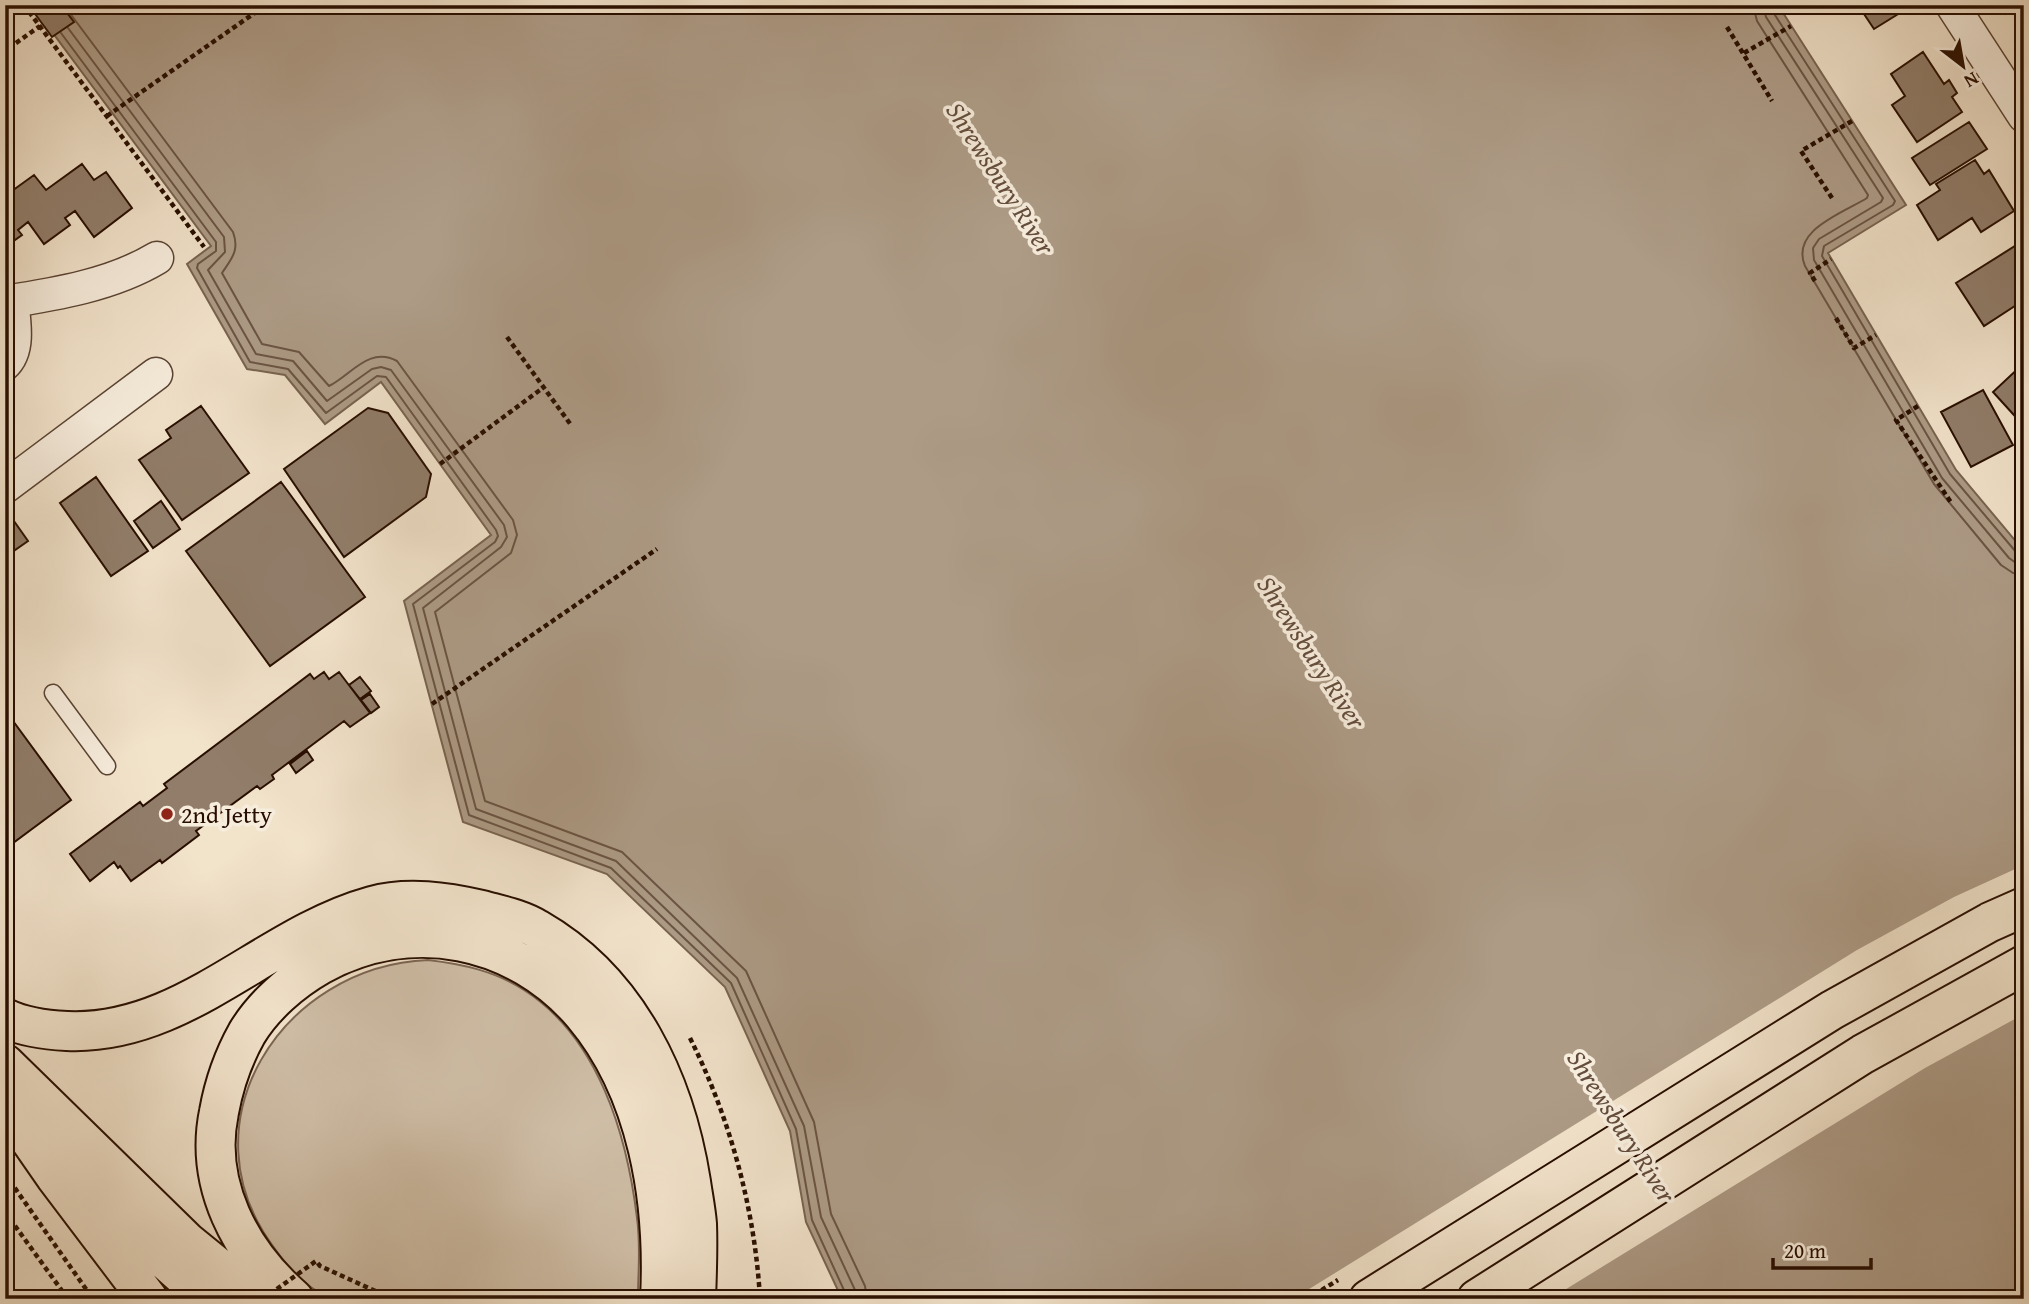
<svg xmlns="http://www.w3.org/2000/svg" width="2029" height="1304" font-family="'Gentium Book Plus',serif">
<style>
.green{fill:#d0bfa8;stroke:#7c6654;stroke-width:2}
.water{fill:#ad9b86;stroke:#786350;stroke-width:2}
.pier{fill:#f2e3cb}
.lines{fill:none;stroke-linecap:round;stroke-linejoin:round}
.shore{stroke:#6a5443;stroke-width:2}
.building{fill:#917d6a;stroke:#280e00;stroke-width:2}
.lane-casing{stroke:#5a4333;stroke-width:19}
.street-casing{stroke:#5a4333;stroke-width:35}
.highway-casing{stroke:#280e00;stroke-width:42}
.path{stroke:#280e00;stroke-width:4.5;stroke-dasharray:5 3.5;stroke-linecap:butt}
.lane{stroke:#f7eddd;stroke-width:16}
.street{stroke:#f7eddd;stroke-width:32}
.highway{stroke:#f2e3cb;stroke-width:38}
.path-bridge{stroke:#280e00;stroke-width:4.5;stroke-dasharray:5 3.5;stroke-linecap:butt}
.poi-dot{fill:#8f2418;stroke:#f7eddd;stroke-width:2.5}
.labels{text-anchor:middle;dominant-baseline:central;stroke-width:7;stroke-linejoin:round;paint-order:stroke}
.poi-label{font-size:24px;fill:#280e00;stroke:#f7eddd;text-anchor:start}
.water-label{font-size:26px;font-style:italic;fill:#644d3c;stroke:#f7eddd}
</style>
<rect width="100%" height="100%" fill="#f2e3cb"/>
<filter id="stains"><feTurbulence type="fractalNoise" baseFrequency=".00286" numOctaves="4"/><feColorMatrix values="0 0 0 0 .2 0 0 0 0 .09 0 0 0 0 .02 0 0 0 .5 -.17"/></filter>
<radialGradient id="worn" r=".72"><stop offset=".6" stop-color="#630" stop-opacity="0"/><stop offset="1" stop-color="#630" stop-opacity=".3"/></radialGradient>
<path class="green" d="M428 960C462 964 495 971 524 990 599 1038 627 1135 637 1218 641 1245 638 1272 638 1299H335C309 1292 290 1270 275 1249 180 1124 282 966 428 960Z"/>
<path class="water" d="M41 5H1778L1906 205 1828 253 1956 470 2024 551V1299H842L806 1222 790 1131 725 987 607 874 463 822 404 601 491 535 381 382 325 424 285 375 247 369 187 264 211 246 44 21Z"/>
<path class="pier" d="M2024 865V1014L1925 1068 1550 1299H1293L1857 950 1954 897Z"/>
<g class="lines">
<path class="shore" d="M68 5 69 12 233 232C240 251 231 259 222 273L262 344 299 352 329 386C351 375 369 346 397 361L513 520 517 535 511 553 435 612 485 801 622 852 746 971 814 1122 831 1214 865 1286 867 1299
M1753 5 1757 21 1868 195 1867 198C1843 213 1790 230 1805 266L1934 484 2001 565 2013 573 2024 574
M1763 5 1766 17 1883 198 1881 202 1819 239 1813 248 1814 260 1942 478 2009 558 2016 563 2024 564
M1772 5 1773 12 1895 201 1893 205 1824 246 1822 256 1950 474 2016 552 2024 555
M68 28 224 237 225 252 208 270 256 354 293 361 327 401 372 369 381 367 391 370 504 525 507 537 501 547 423 608 476 809 616 861 737 978 804 1126 821 1217 855 1290 857 1299
M61 33 216 242V251L198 264 197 268 250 362 288 369 326 413 377 376 386 377 496 530 498 536 495 542 413 604 469 815 611 868 731 983 796 1129 812 1220 848 1299"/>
</g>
<path class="building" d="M33 5H61L74 22 52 37 30 7Z
M1858 5H1910L1911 6 1874 29Z
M2000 5H2020L2006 14Z
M1923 52 1944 84 1949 80 1957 93 1952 97 1962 112 1917 142 1892 105 1905 96 1891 74Z
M1969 122 1987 149 1930 185 1912 158Z
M1975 160 1984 174 1989 170 2014 211 1981 232 1972 218 1938 240 1917 205 1940 190 1936 184Z
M82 164 94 180 106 172 132 208 94 237 75 211 65 218 70 225 44 244 28 222 18 230 22 235 5 247V196L34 175 46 190Z
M2015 246 2024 261V300L1984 326 1956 283Z
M2024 363V424L2023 425 1993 392Z
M1983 390 2013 445 1971 467 1941 412Z
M201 406 249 473 182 520 139 460 171 438 166 430Z
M368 408 388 413 431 474 426 497 344 557 284 469Z
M96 477 148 551 111 576 60 503Z
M281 482 365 597 270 666 186 551Z
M161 501 180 529 153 548 134 521Z
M9 514 28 541 5 557V516Z
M324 672 329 679 339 672 370 713 350 727 344 721 272 775 274 779 260 789 257 786 196 831 199 835 162 863 160 860 131 881 120 866 118 868 114 862 90 881 70 854 140 802 143 806 167 788 164 784 310 674 314 679Z
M360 677 371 691 360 699 349 685Z
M370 694 379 707 371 713 361 700Z
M5 710 71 800 5 849Z
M307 751 313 760 296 773 290 764Z"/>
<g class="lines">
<g class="lane-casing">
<path id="lane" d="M5 374C29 358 23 325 20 300
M53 693 107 766"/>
</g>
<g class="street-casing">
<path id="street" d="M1952 5 2024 116
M5 302C56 294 112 285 157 258
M5 487 156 374"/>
</g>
<g class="highway-casing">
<path id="highway" d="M5 1018C23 1027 47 1030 67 1031 184 1036 264 936 372 906 408 896 446 902 482 910 500 915 521 919 537 929 629 982 675 1081 691 1182 693 1196 696 1211 697 1224 698 1249 697 1274 696 1299
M5 1064 187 1242 257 1299
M5 1104 55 1176 148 1299
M40 1127 91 1190 125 1224 209 1299
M294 1299C240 1252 204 1184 219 1112 224 1084 233 1058 247 1033 264 1005 292 981 320 965 411 915 516 936 583 1014 648 1091 665 1201 660 1299
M1369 1299 1832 1010 1990 922 2024 907
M1477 1299 1863 1054 2024 965"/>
</g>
<path class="path" d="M24 5 204 247
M1727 27 1772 101
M9 48 40 26
M1744 53 1791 26
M107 116 266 5
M1832 198 1801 151 1852 121
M1815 281 1810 273 1831 259
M1836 318 1854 348 1876 335
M507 337 571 425
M1918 406 1896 420 1952 504
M440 464 544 387
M432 704 657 549
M690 1038C730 1118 755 1209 760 1299
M5 1174 93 1299
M5 1212 68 1299
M1307 1299 1338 1280"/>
<use href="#lane" class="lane"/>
<use href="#street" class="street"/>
<use href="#highway" class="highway"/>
<path class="path-bridge" d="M263 1299 316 1261 320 1266 393 1299"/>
</g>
<circle class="poi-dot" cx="167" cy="814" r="7"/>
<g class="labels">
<g class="poi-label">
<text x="181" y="814">2nd Jetty</text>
</g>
<g class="water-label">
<text transform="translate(1001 178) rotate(57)">Shrewsbury River</text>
<text transform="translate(1312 652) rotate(57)">Shrewsbury River</text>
<text transform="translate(1622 1126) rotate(57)">Shrewsbury River</text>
</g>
</g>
<rect width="2029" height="1304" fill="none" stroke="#f2e3cb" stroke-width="28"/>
<rect x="7" y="7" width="2015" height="1290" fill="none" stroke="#280e00" stroke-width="3.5"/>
<rect x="14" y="14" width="2001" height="1276" fill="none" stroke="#280e00" stroke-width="2"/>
<g transform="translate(1963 66) rotate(149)" stroke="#f7eddd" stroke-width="5" paint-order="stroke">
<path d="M0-5L12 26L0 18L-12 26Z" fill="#280e00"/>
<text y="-10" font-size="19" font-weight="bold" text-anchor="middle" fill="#280e00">N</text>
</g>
<path d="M1773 1258v10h98v-10" fill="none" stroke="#280e00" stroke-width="3.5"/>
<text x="1784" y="1258" font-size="21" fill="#280e00" stroke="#f7eddd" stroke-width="5" paint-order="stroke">20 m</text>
<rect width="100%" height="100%" filter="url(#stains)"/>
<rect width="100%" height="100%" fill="url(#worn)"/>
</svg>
